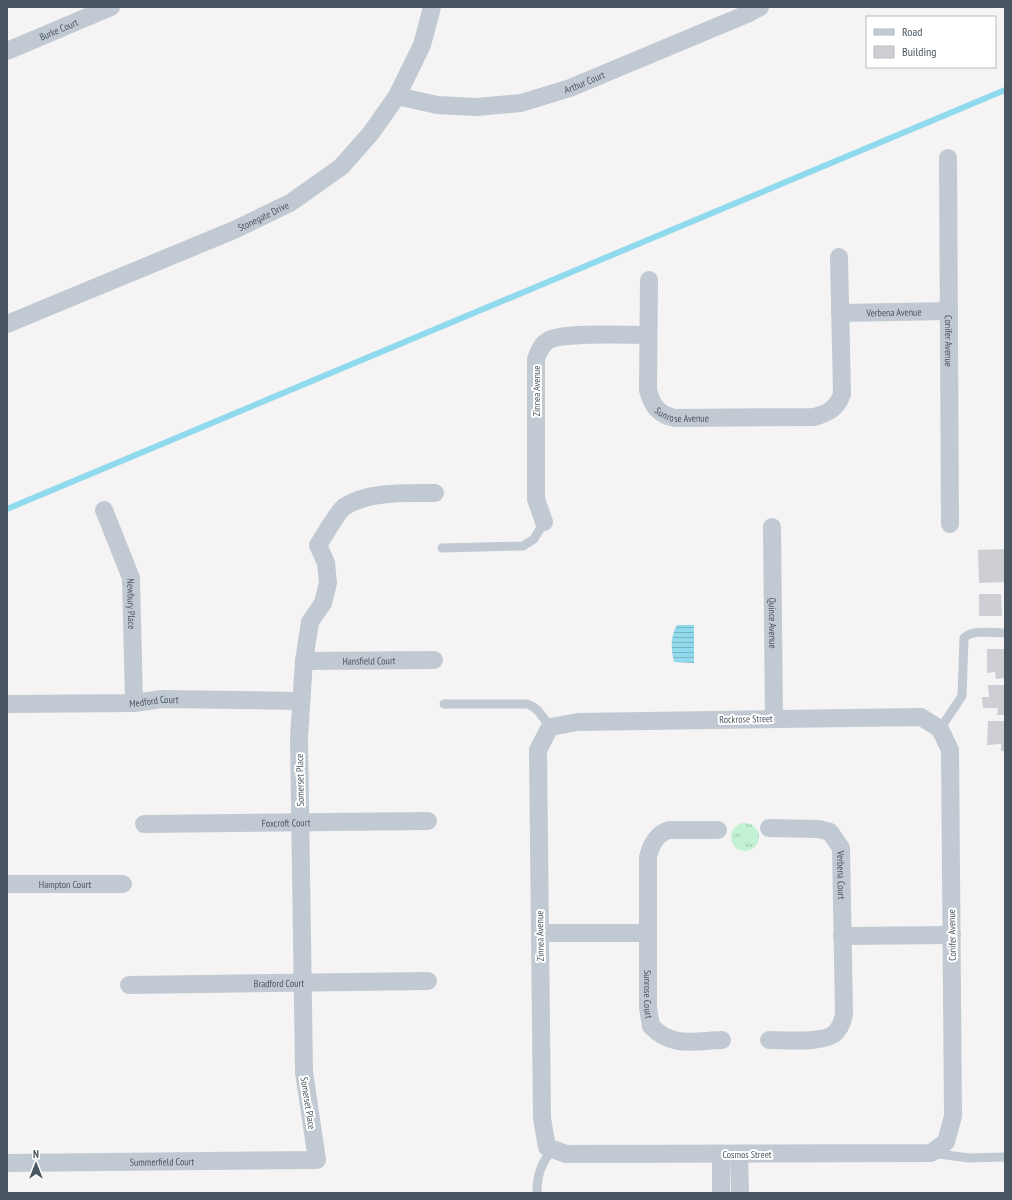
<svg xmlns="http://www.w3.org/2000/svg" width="1012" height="1200" font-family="'PT Sans Narrow',sans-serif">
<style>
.park{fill:url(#park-tufts)}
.water{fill:url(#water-rules)}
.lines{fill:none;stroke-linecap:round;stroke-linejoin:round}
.stream{stroke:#90daee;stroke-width:6}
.building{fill:#cdcfd5}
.lane{stroke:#c1cad2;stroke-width:9}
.street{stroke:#c1cad2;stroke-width:18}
.labels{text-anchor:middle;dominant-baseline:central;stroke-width:4;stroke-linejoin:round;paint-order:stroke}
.street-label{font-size:10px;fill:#4a5661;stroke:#fff}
</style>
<defs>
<pattern id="park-tufts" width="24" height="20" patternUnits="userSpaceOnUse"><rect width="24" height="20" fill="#c3f1d5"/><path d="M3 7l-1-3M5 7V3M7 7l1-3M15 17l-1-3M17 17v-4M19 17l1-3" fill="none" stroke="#a0c6b0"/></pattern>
<pattern id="water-rules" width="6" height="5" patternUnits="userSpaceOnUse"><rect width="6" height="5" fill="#90daee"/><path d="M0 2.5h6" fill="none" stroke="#78b4c4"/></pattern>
</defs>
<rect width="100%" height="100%" fill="#f5f3f3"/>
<path class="park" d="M731 837a14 14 0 1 1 28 0a14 14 0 1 1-28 0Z"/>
<path class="water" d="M677 625H694V663L674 662C671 649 670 637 677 625Z"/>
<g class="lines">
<path class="stream" d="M7 509 1005 90"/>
</g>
<path class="building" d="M1005 549V582L979 583 978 550Z
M979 594H1001L1002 616H979Z
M987 649H1005V678L996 679 995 672 987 673Z
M988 685H1005V715H997L998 708H983L982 697H989Z
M988 721H1005V751H1001V744L987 745Z"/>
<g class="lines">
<path class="lane" d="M442 548 523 546 534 539 544 522
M444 704H527C538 707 543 718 550 727
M940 729 962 696 964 638C972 629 993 633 1005 633
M932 1153 969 1158 1005 1157
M537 1193C537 1175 541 1163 553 1149"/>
<g class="street">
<path id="s1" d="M7 51 111 7"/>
<path id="s2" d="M397 96 437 105 477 107 521 103 570 88 747 14 760 7"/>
<path id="s3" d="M948 158 950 524"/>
<path id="s4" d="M649 280 648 390C652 406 659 415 675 418L814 417C829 413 837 408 842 394L839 257"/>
<path id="s5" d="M840 313 949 311"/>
<path id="s6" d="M7 324 234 230 290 203 341 167 371 133 397 96 422 45 432 7"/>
<path id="s7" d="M104 510 131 578 134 703"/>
<path d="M544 522 536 499V359C539 352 541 344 549 340 565 332 627 335 648 335"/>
<path id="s8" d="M772 527 774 719"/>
<path id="s9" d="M304 661 434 660"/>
<path id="s10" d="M7 704 134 703 162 699 300 701"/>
<path d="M921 717 940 729 950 750 953 1116 946 1142 931 1153 566 1154 547 1147 542 1118 538 750 550 727 578 722Z"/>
<path id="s11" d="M144 824 428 821"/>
<path id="s12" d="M769 828 819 829 830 832 841 848 844 1014C843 1020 841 1026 837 1031 828 1044 785 1040 769 1040"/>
<path id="s13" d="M718 830H669C656 834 651 845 648 857V1008L651 1026C672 1048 694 1041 722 1040"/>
<path id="s14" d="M7 884H123"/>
<path d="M540 933H648"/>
<path d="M842 936 952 935"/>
<path id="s15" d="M129 985 428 981"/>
<path d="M721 1154V1193"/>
<path d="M739 1154 740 1193"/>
<path id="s16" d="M7 1163 317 1160 304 1072 299 737 304 661 310 622 323 603 328 583 326 563 318 545C323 538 338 511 344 507 368 491 407 493 435 493"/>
</g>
</g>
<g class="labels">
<g class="street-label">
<text stroke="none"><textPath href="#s1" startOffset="56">Burke Court</textPath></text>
<text stroke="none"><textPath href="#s2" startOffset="192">Arthur Court</textPath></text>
<text stroke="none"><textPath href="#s6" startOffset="278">Stonegate Drive</textPath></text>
<text stroke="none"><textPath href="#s5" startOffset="54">Verbena Avenue</textPath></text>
<text stroke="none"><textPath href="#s3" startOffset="183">Conifer Avenue</textPath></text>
<text transform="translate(536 391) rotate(-90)">Zinnea Avenue</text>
<text stroke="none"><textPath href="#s4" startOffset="158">Sunrose Avenue</textPath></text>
<text stroke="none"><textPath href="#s7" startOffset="99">Newbury Place</textPath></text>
<text stroke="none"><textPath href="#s8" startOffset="96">Quince Avenue</textPath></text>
<text stroke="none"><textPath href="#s9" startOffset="65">Hansfield Court</textPath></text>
<text stroke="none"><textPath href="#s10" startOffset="147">Medford Court</textPath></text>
<text transform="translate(746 719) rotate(-1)">Rockrose Street</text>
<text transform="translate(300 780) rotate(-91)">Somerset Place</text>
<text stroke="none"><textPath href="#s11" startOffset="142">Foxcroft Court</textPath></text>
<text stroke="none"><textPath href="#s12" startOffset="108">Verbena Court</textPath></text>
<text stroke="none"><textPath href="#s14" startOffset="58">Hampton Court</textPath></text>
<text transform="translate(952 935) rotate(-91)">Conifer Avenue</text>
<text transform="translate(540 936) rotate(-91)">Zinnea Avenue</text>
<text stroke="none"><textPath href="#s15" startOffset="150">Bradford Court</textPath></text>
<text stroke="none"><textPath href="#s13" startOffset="222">Sunrose Court</textPath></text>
<text transform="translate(308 1103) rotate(81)">Somerset Place</text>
<text x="747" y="1154">Cosmos Street</text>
<text stroke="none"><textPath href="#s16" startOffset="155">Summerfield Court</textPath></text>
</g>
</g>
<rect width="1012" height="1200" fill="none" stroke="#4a5661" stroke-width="16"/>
<rect x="866" y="16" width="130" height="52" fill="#ffffff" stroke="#b7bbc0"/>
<rect x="874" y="29" width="20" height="6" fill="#c1cad2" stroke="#b7bbc0"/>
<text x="902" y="36" font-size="12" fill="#4a5661">Road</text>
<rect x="874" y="46" width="20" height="12" fill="#cdcfd5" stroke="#b7bbc0"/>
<text x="902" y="56" font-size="12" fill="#4a5661">Building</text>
<g transform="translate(36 1164)" stroke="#ffffff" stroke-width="3" paint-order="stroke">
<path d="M0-3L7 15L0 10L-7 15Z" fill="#4a5661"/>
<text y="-6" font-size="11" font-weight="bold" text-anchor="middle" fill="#4a5661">N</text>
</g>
</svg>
